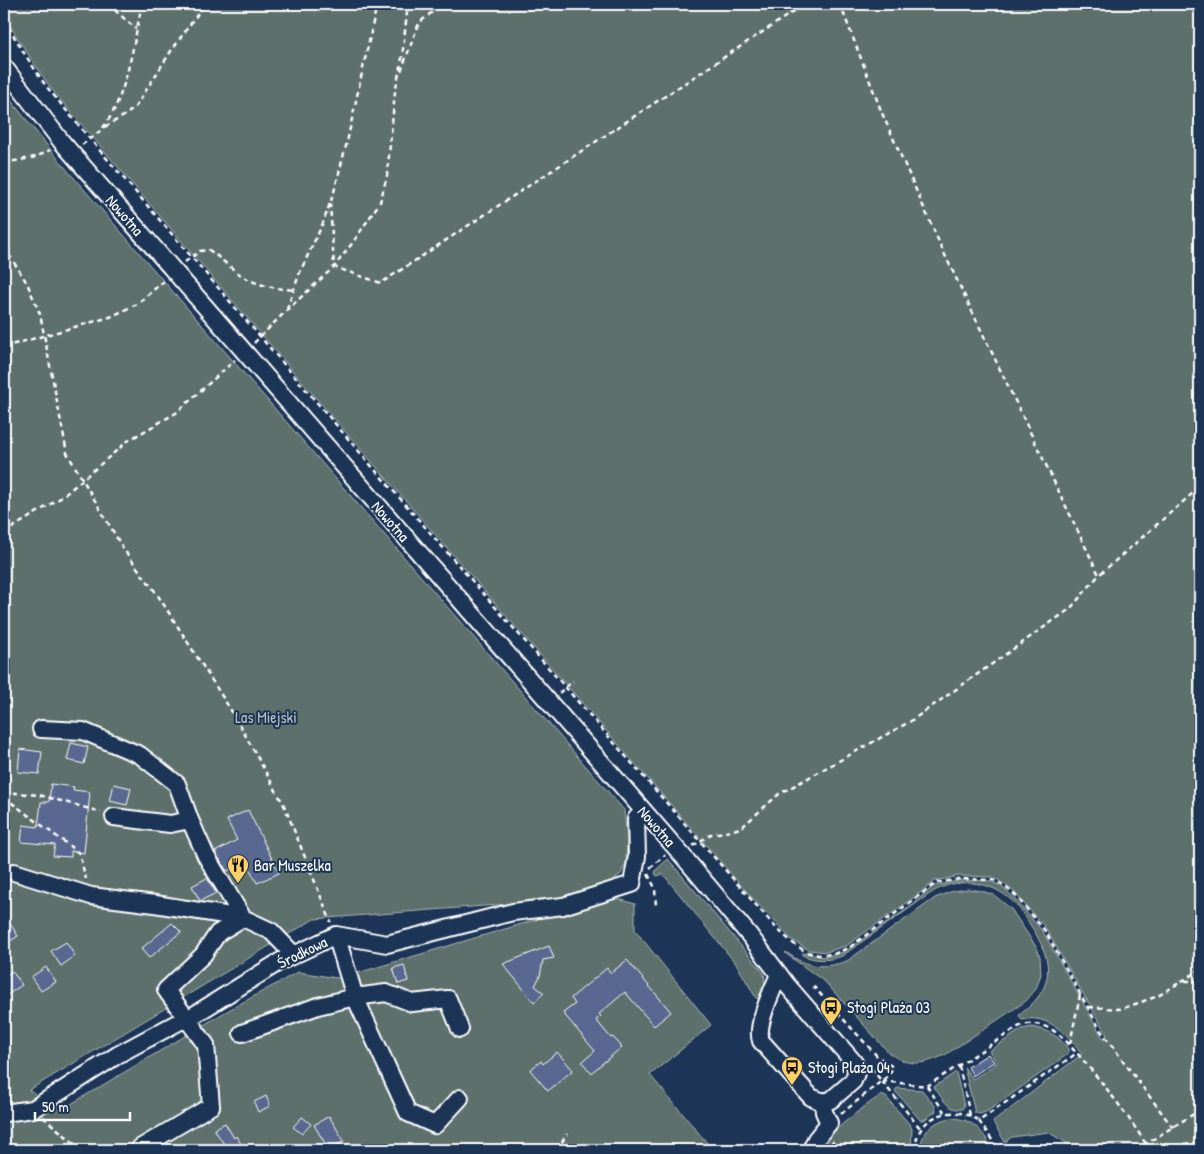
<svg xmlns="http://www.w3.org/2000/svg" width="1204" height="1154" font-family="'Patrick Hand',sans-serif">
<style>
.green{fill:#5d706c;stroke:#aeb8b6}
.building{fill:#596890;stroke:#fff}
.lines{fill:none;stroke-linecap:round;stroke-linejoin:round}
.minor-casing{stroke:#fff;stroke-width:20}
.path{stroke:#fff;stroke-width:2.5;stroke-dasharray:5 4;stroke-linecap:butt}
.minor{stroke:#1d3557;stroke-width:16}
.labels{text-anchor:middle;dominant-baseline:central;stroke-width:4;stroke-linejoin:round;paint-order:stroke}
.street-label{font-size:16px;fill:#fff;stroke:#1d3557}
.park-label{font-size:16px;fill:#b6bfbd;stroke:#1d3557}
.poi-label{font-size:16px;fill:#fff;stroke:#1d3557;text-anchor:start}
</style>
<rect width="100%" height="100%" fill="#1d3557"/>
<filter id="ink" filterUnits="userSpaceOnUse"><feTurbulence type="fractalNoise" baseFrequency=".02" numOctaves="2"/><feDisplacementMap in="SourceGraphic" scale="10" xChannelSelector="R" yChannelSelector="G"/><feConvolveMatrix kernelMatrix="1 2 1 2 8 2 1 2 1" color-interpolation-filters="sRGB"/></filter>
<g filter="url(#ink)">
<path class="green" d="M4 4H1200V1150H1078L1048 1132 1012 1137 1005 1142 993 1122 1082 1054C1069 1035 1047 1013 1022 1020L1019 1015C1056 988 1054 962 1031 926 1025 916 1019 906 1010 899 988 880 956 877 931 893L842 956C829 961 815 961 802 955L803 953 824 957 844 952 907 909 934 886 962 880 991 881 1002 887 1012 896 1043 932 1099 1031 1103 1038 1107 1035 1044 926 1013 891 994 877 959 876 935 881 916 896 846 946 826 952 809 950 792 940 753 899 303 383 69 110 50 87 18 39 4 15Z
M4 92 68 171 624 810 627 839 626 863 621 874 609 883 563 900 314 919 29 1090 61 1110 227 1011 298 972 337 978 351 975 612 897 635 904V930L711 1025 650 1075 713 1150H4Z
M61 150 165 270 163 273 57 151Z
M242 363 246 364 622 796V800Z
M668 859 764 973 765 982 758 999 756 998 737 965 663 874 657 876 655 874 656 870Z
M968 889 982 891 994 895 1011 909 1037 948 1040 957 1041 974 1036 989 1026 1001 945 1055C924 1064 910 1068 889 1053L825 982 785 953 786 952C807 968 823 969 847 961L935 898 953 891Z
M1032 1027C1047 1030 1062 1037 1069 1051L1068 1054 988 1111 980 1114 975 1113 964 1067 973 1079 997 1063 989 1051 1022 1029Z
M956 1072 964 1106 962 1109C947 1111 942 1097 934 1087Z
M897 1088 922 1090 935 1106 936 1111 924 1120H920L895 1091Z
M881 1095 886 1097 910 1125 912 1129 911 1150H819C835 1127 858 1111 881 1095Z
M951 1118C975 1119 981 1131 994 1150H920C921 1132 933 1121 951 1118Z"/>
<path class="building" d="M71 743 88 747 84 764 67 760Z
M20 749 42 752 39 774 18 772Z
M51 784 74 787 73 790 90 792 84 853 71 851V857L53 856 55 845 21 842 23 825 38 827 41 802H49Z
M114 784 131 788 127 805 110 801Z
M248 810 279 873 257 883 246 862 227 871 215 852 237 840 227 820Z
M207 878 216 893 200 901 192 886Z
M4 914 18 936 4 945Z
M172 923 181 932 149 958 141 949Z
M66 942 75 956 61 966 51 951Z
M549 946 554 958 543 960 540 976 535 986 544 993 534 1002 503 964Z
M627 960 671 1012 654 1026 625 992 599 1014 601 1016 596 1020 611 1038 613 1037 622 1047 591 1073 582 1062 595 1051 563 1013 575 1004 571 998 607 968 611 973Z
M404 965 408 981 398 984 393 968Z
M46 967 56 982 41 991 31 977Z
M12 971 22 985 4 997V977Z
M557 1052 573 1070 548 1091 530 1070 541 1061 543 1064Z
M988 1054 994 1062 973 1076 968 1067Z
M266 1096 270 1106 258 1112 254 1102Z
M329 1116 344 1141 329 1150 314 1125Z
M302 1117 311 1124 302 1134 293 1127Z
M225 1123 234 1138 236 1136 245 1150H228L214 1129Z"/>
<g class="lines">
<g class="minor-casing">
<path id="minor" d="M4 67 61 141 682 855 750 936 787 985 852 1060 855 1064 856 1073 853 1081 831 1100 823 1102 811 1097 761 1041C755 1025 773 990 779 974
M41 729 83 731 140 755 177 784 190 820 206 856 243 918 218 933 203 955 166 990 206 1045 211 1106 140 1148
M114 817 170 824 190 820
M14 872 91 896 155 904 243 918 271 931 294 955
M336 935 355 997 408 1113 435 1125 460 1098
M242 1033 318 1006 355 997 386 993 412 1003 448 999 460 1029
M4 1113 33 1109 119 1054 186 1018 194 1015 279 962 336 935 387 944 513 912 563 906 632 884 637 856 636 819 643 811
M811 1150 816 1139 829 1123 824 1112 823 1102"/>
</g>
<path class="path" d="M108 4 136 29
M840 4 882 113 943 251 1099 575
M4 19 22 50 46 86 90 139 369 463 777 929 794 944 806 952 819 955 834 954 850 947 936 883 960 879 994 880 1004 886 1015 895 1045 931 1101 1031 1173 1128
M401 71 419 23 442 4
M105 127 127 114 136 106 173 48 205 4
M82 145C89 139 100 133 105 125 127 95 134 40 142 4
M4 163 36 157 50 150
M4 173 10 162
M330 203 334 267 381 283 805 4
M4 247 27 283 40 314 67 453 124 550 157 594 234 715 284 805 331 922
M185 262 200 251 209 250C218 256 226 264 234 270 253 285 271 288 294 290
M287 309 300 272 323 223 334 192 347 142 377 4
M254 343 287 310 334 267 354 241 380 202 387 176 395 92 402 58 408 4
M4 347 110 317 137 304 164 281
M4 533 62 497 129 440 176 413 235 360
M559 693 573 681
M4 792 39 795 101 812
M4 797 79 853 86 879
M693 846 711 834 731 831 742 827 779 794 911 721 1070 609 1099 575 1200 487
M650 868 665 855
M648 874 655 888 656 907
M1185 981H1200
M813 986 877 1056 893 1067 889 1075 841 1114
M1089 1007 1121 1009 1158 996 1200 970
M1070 1044 1080 995
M959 1066 970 1115
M871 1068 920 1128
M882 1081 927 1086 1018 1027C1041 1016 1063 1035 1076 1053
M927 1086 945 1113
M43 1117 74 1143 78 1150
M979 1121 999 1150
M832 1141 837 1150
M557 1150 567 1134
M916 1150C913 1117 955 1102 979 1121L1077 1053C1102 1082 1125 1111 1146 1144
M1136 1150 1200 1110"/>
<use href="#minor" class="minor"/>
</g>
</g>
<defs>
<g id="restaurant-pin" transform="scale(1.125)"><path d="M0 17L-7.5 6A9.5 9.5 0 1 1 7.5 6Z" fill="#ffd166" stroke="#1d3557"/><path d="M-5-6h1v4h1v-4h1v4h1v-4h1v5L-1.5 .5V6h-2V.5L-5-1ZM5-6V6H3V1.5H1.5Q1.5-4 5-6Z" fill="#111"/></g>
<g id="bus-pin" transform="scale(1.125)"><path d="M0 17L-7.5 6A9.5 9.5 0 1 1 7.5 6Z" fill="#ffd166" stroke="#1d3557"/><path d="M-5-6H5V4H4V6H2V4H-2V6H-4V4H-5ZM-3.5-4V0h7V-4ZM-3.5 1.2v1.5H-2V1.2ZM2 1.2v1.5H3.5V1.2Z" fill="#111"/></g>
</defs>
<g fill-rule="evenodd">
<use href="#restaurant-pin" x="238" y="865"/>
<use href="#bus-pin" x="831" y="1007"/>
<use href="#bus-pin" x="792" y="1067"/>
</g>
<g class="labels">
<g class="street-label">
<text transform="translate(125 215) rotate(49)">Nowotna</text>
<text transform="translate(391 521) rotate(49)">Nowotna</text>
<text transform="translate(657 826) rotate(49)">Nowotna</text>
<text transform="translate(302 952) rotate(-26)">Środkowa</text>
</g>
<g class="park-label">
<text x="266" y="717">Las Miejski</text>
</g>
<g class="poi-label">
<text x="254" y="865">Bar Muszelka</text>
<text x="847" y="1007">Stogi Plaża 03</text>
<text x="808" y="1067">Stogi Plaża 04</text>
</g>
</g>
<rect width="1204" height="1154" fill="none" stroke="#1d3557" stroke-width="20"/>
<rect x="10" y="10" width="1184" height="1134" fill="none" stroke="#fff" stroke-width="2" filter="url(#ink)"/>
<path d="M35 1112v8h95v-8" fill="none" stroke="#ffffff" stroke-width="2.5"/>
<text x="42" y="1112" font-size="15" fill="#ffffff" stroke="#1d3557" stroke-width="4" paint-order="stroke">50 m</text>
</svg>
